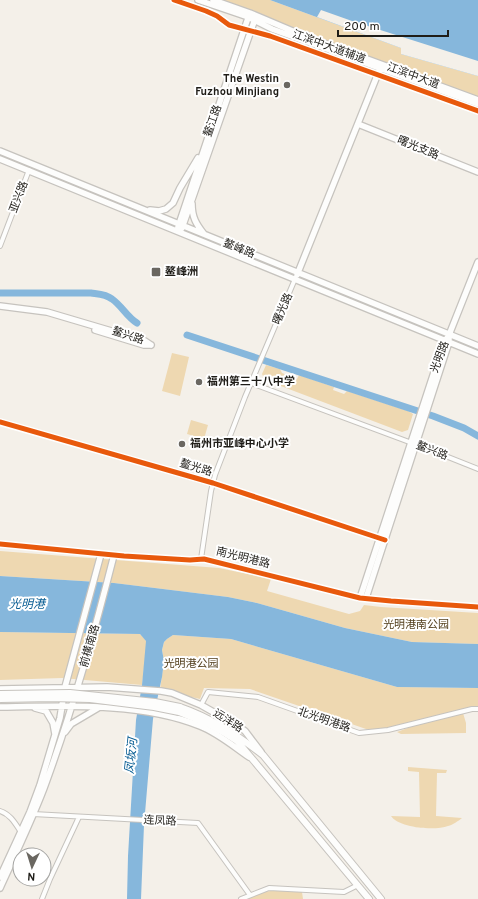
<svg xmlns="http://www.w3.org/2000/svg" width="478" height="899" font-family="Overpass,'Noto Sans SC',sans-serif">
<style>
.green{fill:#eed8b1}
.water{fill:#86b7dc}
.pier{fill:#f4f0e9}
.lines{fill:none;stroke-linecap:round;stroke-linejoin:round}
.river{stroke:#86b7dc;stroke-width:7}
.minor-casing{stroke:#c6c3be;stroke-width:6}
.major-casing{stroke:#c6c3be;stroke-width:8}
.highway-casing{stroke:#c6c3be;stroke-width:8}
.minor{stroke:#fdfdfc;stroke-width:4}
.major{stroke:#fdfdfc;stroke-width:5.5}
.highway{stroke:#fdfdfc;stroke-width:6}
.highway-bridge-casing{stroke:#c6c3be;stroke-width:8;stroke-linecap:butt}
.highway-bridge{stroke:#fdfdfc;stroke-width:6}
.cycleway-casing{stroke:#fff;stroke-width:8}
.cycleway{stroke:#e8590c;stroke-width:5}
.poi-dot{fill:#6a6761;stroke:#fff;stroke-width:1.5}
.labels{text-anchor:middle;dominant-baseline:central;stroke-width:4;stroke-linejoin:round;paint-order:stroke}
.street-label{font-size:11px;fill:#1f1d18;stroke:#fff}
.poi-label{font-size:11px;font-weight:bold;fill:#1f1d18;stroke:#fff;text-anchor:start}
.park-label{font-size:11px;fill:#54401e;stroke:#fff}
.water-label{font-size:12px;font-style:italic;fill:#065c92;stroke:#fff}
</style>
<rect width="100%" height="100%" fill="#f4f0e9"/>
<path class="green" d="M222 0H270L401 48V54L478 76V98Z
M172 353 189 357 180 396 162 391Z
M266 365 280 369 282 373 297 379 299 375 334 387 333 390 344 394 347 391 408 411 413 414 408 430 402 432 265 380 262 374Z
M191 420 208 425 204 439 187 434Z
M0 551 219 568 271 579 267 591 349 614 360 611 364 605 381 607 478 613V644L412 642 345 628 257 603 228 597 114 583 0 576Z
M0 632 140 634 145 639 147 643 142 685 62 678 0 680Z
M173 635 231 639 397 687 478 688V708L471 707 385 729H366L250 689 204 688 200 699 160 690 164 661 162 650 164 642 167 639Z
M463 713 466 723V733L401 734 397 732 421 723Z
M408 767 447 770 446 773H437L436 816 462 818C458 821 453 825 448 826 435 831 399 828 391 816L420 817 419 772 408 771Z
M277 890 302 892 303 899H246L264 892Z"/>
<path class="water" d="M270 0H478V76L401 54V48Z
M0 576 114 583 228 597 257 603 345 628 412 642 478 644V688L397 687 231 639 173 635 167 639 164 642 162 650 164 661 162 677 153 719 144 825 141 899H127L128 856 136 720 142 685 146 641 140 634 0 632Z"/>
<path class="pier" d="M321 10 352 21 478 61V76L401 54V48L317 17Z"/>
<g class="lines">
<path class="river" d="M0 293H91C98 294 106 294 112 299 122 306 127 317 137 323
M187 335 433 416 464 428 478 436"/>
<g class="minor-casing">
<path id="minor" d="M174 0 206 11 217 16 229 25 270 36 478 111
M0 246 29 170
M251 383 428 449 478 469
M0 422 205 481 382 539
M0 544 124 556 190 560 204 559 360 598 391 601 478 607
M201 559 211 491 215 475 245 397 295 279
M201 705 208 692 258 697 359 733 388 730 472 709H478
M0 811C10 814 15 823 21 832
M33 814 198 823 250 895
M42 899 50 879 79 817
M241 899 269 888 344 892 358 885"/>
</g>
<g class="major-casing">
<path id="major" d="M198 0 248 17 272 29 478 104
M213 0 250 13 302 35 478 100
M358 124 478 172
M0 151 478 346
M0 159 478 354
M192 204C192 217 196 224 204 234
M150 210 159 211 166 209 173 203 180 188 198 158
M178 227 249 15
M182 228 255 19
M297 275 381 66
M0 306 47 312 145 341 151 345
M95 330 144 345H151
M360 598 441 351 447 338
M366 598 449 342V335L478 262
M0 689 107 687 161 691 172 693 201 705 238 726 245 731 261 752
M0 707C62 706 142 702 200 726 218 733 233 746 249 757
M35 708 46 711 53 723 55 734
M65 732 71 724 98 708
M0 877 30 812 40 785 60 718 65 687 101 554
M0 888C15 855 31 822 44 788 72 712 94 634 114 555"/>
</g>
<g class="highway-casing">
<path id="highway" d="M180 707C212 718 237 735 263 755L381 899
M179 712 208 724 226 734 237 741 254 761 369 899"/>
</g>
<use href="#minor" class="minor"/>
<use href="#major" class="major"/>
<use href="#highway" class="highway"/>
<g class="highway-bridge-casing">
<path id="highway-bridge" d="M0 694 70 693 155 702 180 707
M0 699 51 698 90 699 154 707 179 712"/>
</g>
<use href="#highway-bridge" class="highway-bridge"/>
<g class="cycleway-casing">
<path id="cycleway" d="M174 0 206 11 217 16 229 25 270 36 478 111
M0 422 213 483 385 540
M0 544 124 556 190 560 204 559 360 598 391 601 478 607"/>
</g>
<use href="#cycleway" class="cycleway"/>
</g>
<g class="poi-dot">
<circle cx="287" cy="85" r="4"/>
<rect x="151" y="267" width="10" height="10" rx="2"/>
<circle cx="199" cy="382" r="4"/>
<circle cx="182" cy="444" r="4"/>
</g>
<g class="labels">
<g class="street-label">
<text transform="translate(329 47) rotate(20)">江滨中大道辅道</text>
<text transform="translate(413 76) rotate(20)">江滨中大道</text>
<text transform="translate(213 121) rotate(-71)">鳌江路</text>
<text transform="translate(418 148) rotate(22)">曙光支路</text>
<text transform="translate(19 197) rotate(-69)">亚兴路</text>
<text transform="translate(239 249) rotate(22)">鳌峰路</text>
<text transform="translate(283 309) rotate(-67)">曙光路</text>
<text transform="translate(128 336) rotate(18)">鳌兴路</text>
<text transform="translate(440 357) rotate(-69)">光明路</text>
<text transform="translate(432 451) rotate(21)">鳌兴路</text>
<text transform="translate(196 468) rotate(17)">鳌光路</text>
<text transform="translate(243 558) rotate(14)">南光明港路</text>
<text transform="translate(90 646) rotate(-74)">前横南路</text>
<text transform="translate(324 720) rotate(19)">北光明港路</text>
<text transform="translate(228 721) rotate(32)">远洋路</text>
<text transform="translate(160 821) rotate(3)">连凤路</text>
</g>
<g class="poi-label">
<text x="279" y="79" text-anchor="end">The Westin<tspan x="279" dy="13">Fuzhou Minjiang</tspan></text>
<text x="165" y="272">鳌峰洲</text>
<text x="207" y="382">福州第三十八中学</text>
<text x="190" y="444">福州市亚峰中心小学</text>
</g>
<g class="park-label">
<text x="416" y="625">光明港南公园</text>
<text x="191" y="664">光明港公园</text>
</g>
<g class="water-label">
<text x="27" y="605">光明港</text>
<text transform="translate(132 756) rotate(-84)">凤坂河</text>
</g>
</g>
<g transform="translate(32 867) rotate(184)"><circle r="19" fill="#ffffff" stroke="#a5a5a3"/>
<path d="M0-3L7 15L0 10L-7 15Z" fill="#6a6761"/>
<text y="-6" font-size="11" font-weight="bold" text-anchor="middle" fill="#1f1d18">N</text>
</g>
<path d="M338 30v6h110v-6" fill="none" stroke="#1f1d18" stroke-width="2"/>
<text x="344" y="30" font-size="12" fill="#1f1d18" stroke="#ffffff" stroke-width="3" paint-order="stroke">200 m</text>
</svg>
